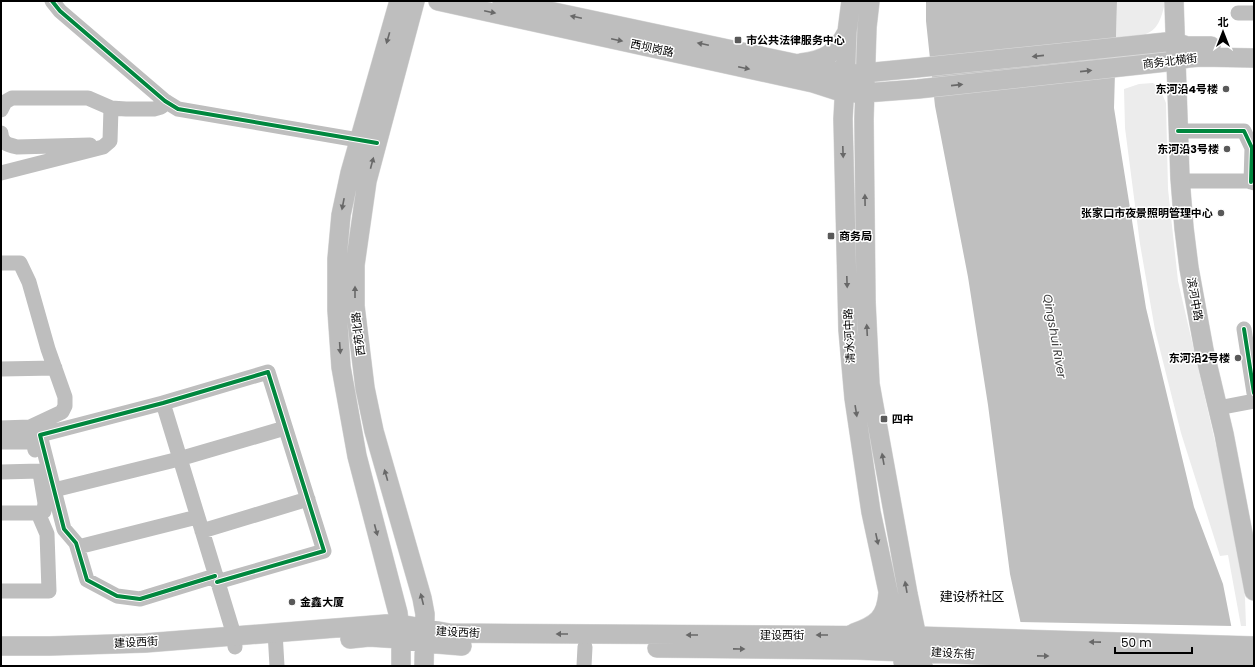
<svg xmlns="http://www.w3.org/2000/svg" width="1255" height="667" font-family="Poppins,'Noto Sans SC',sans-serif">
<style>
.green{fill:#ececec}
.water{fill:#bfbfbf}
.pier{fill:#fff}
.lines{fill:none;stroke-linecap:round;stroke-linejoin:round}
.major-casing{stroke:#dbdbdb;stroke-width:20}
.minor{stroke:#bebebe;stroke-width:15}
.major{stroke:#bebebe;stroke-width:19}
.cycleway-casing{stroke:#fff;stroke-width:6}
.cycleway{stroke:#00873e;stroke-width:4}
.oneway{fill:#686868}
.poi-dot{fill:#595959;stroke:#fff;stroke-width:1.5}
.labels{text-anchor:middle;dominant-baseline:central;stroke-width:3;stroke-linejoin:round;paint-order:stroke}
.poi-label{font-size:11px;font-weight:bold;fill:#000;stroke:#fff;text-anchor:start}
.street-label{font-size:11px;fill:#000;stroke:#fff}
.water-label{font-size:12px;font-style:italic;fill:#444;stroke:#fff}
.quarter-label{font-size:13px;fill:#000;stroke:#fff}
</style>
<rect width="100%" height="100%" fill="#fff"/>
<path class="green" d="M1117 1H1165V2C1158 37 1148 35 1116 38Z
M1153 83 1160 89 1166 103 1168 189 1178 281 1240 550 1245 598 1246 626H1241L1228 555 1220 556 1181 433 1155 330 1140 244 1125 128 1124 89 1139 84Z"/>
<path class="water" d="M926 1H1117L1114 108 1146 308 1194 507 1223 584 1234 640 1030 666 1010 574 988 405 968 277 935 106 926 21Z"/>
<path class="pier" d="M1019 622 1233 626 1236 640 1237 666H1028Z"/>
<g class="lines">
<g class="major-casing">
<path id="major" d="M399 1 350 173 341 215 337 259V310L341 367 357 456 398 613 401 639V666
M415 1 367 181 355 265V306L365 388 374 431 422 598 425 614 424 666
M438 1 813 83 844 93H865L918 89 1175 61 1188 58 1201 57 1254 58
M502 1 812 67 854 74 916 68 1166 42H1175L1187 46H1211
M851 1 847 32 845 82 843 119 848 330 854 398 871 512 904 666
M870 1 867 27 864 119 866 302 870 384 908 594 923 666
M1174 1 1180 178 1184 228 1189 268 1204 350 1224 434 1254 591
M801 63C825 60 835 54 847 32
M854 633C877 625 886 618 888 593
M350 639 369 637 401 639 425 643 462 646
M1 646H50L145 643 386 624H400L449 633 917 636 1254 646
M657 648 857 650 1004 656 1254 661"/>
</g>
<path class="minor" d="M52 1 60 11 165 101 178 109 370 142
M1238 13H1254
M1 110 5 102 12 98H88L111 108 126 109H154L161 107 167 102
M1178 131H1244L1252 148 1251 182
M1 133C1 143 8 145 17 147L90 145
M1 173 103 147 110 141 111 108
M1180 181H1248L1254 183
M1 263H20L29 282 48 349 65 397V406L62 412 30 427 35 450
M1244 329 1254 393
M1 369 55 368
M163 403 234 635 235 647
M1218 408 1254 401
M1 428 30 427
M1 442H33
M1 472 40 471
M54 490 179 459 285 428
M1 513H38L44 511 45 503 40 473
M202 531 308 499
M78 547 197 517
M215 576 140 599 117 596 87 580 76 543 64 529 40 435 163 403 268 372 324 551 217 582
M1 591H49L47 534 38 513
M275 632 277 666
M584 666 585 647"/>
<use href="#major" class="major"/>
<g class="cycleway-casing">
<path id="cycleway" d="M52 1 60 11 165 101 178 109 377 143
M1178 131H1244L1252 148 1251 182
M1244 329 1254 393
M215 576 140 599 117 596 87 580 76 543 64 529 40 435 163 403 268 372 324 551 217 582"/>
</g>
<use href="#cycleway" class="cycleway"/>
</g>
<defs><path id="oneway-solid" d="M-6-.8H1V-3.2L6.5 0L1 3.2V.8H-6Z"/></defs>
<g class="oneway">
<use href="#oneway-solid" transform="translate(490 12) rotate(12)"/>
<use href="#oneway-solid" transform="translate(576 17) rotate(-168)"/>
<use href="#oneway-solid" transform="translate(388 38) rotate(106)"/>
<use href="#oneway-solid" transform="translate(617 40) rotate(12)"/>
<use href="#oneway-solid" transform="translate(703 44) rotate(-168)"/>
<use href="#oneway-solid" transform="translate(1038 56) rotate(174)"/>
<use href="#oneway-solid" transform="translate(744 68) rotate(12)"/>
<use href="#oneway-solid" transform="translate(1086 71) rotate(-6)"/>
<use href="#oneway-solid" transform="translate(957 85) rotate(-6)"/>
<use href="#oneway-solid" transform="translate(843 152) rotate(88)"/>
<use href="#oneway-solid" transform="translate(372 163) rotate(-75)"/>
<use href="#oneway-solid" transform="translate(865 200) rotate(-91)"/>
<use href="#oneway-solid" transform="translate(343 204) rotate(101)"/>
<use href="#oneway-solid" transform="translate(847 282) rotate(88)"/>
<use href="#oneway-solid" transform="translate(355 292) rotate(-90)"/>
<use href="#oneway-solid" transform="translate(867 330) rotate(-93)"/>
<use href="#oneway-solid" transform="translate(340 348) rotate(86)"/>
<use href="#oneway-solid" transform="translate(856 411) rotate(81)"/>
<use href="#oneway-solid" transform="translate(883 459) rotate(-100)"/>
<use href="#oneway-solid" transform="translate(386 475) rotate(-106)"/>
<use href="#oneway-solid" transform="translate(376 530) rotate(75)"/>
<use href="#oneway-solid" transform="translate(877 539) rotate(78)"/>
<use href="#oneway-solid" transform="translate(906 587) rotate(-100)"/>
<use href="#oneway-solid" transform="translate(422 599) rotate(-104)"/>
<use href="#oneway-solid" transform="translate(562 634) rotate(-180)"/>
<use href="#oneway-solid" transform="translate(692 635) rotate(-180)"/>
<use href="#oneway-solid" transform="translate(822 635) rotate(-180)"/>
<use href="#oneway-solid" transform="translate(1095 642) rotate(-179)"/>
<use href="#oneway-solid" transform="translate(739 649) rotate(1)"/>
<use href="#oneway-solid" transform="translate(1043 656) rotate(1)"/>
</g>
<g class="poi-dot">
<rect x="734" y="36" width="8" height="8" rx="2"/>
<circle cx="1226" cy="89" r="4"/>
<circle cx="1227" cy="149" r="4"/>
<circle cx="1221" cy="213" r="4"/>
<rect x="827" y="232" width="8" height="8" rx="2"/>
<circle cx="1238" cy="358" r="4"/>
<rect x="880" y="415" width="8" height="8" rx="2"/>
<circle cx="292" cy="602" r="4"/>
</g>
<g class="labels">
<g class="poi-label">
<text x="746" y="40">市公共法律服务中心</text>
<text x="1218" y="89" text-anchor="end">东河沿4号楼</text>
<text x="1219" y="149" text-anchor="end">东河沿3号楼</text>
<text x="1213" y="213" text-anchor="end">张家口市夜景照明管理中心</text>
<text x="839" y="236">商务局</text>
<text x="1230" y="358" text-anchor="end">东河沿2号楼</text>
<text x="892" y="419">四中</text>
<text x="300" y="602">金鑫大厦</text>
</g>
<g class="street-label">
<text transform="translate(652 48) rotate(12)">西坝岗路</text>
<text transform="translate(1170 61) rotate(-7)">商务北横街</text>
<text transform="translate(1195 299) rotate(80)">滨河中路</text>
<text transform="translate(358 334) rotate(-97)">西苑北路</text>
<text transform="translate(849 336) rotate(-93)">清水河中路</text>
<text transform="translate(458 632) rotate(3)">建设西街</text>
<text x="782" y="635">建设西街</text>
<text transform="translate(136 642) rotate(-3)">建设西街</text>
<text transform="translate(953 653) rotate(3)">建设东街</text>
</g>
<g class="water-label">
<text transform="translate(1055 336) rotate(80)">Qingshui River</text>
</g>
<g class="quarter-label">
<text x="972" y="596">建设桥社区</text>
</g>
</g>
<rect width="1255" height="667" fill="none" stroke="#000000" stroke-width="4"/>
<g transform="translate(1223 32)" stroke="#ffffff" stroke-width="3" paint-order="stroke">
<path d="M0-3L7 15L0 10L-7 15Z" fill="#000000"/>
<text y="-6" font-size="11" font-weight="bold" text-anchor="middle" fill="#000000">北</text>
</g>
<path d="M1115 647v6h77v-6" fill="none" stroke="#000000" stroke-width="2"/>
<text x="1121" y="647" font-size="12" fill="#000000" stroke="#ffffff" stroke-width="3" paint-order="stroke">50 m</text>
</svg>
